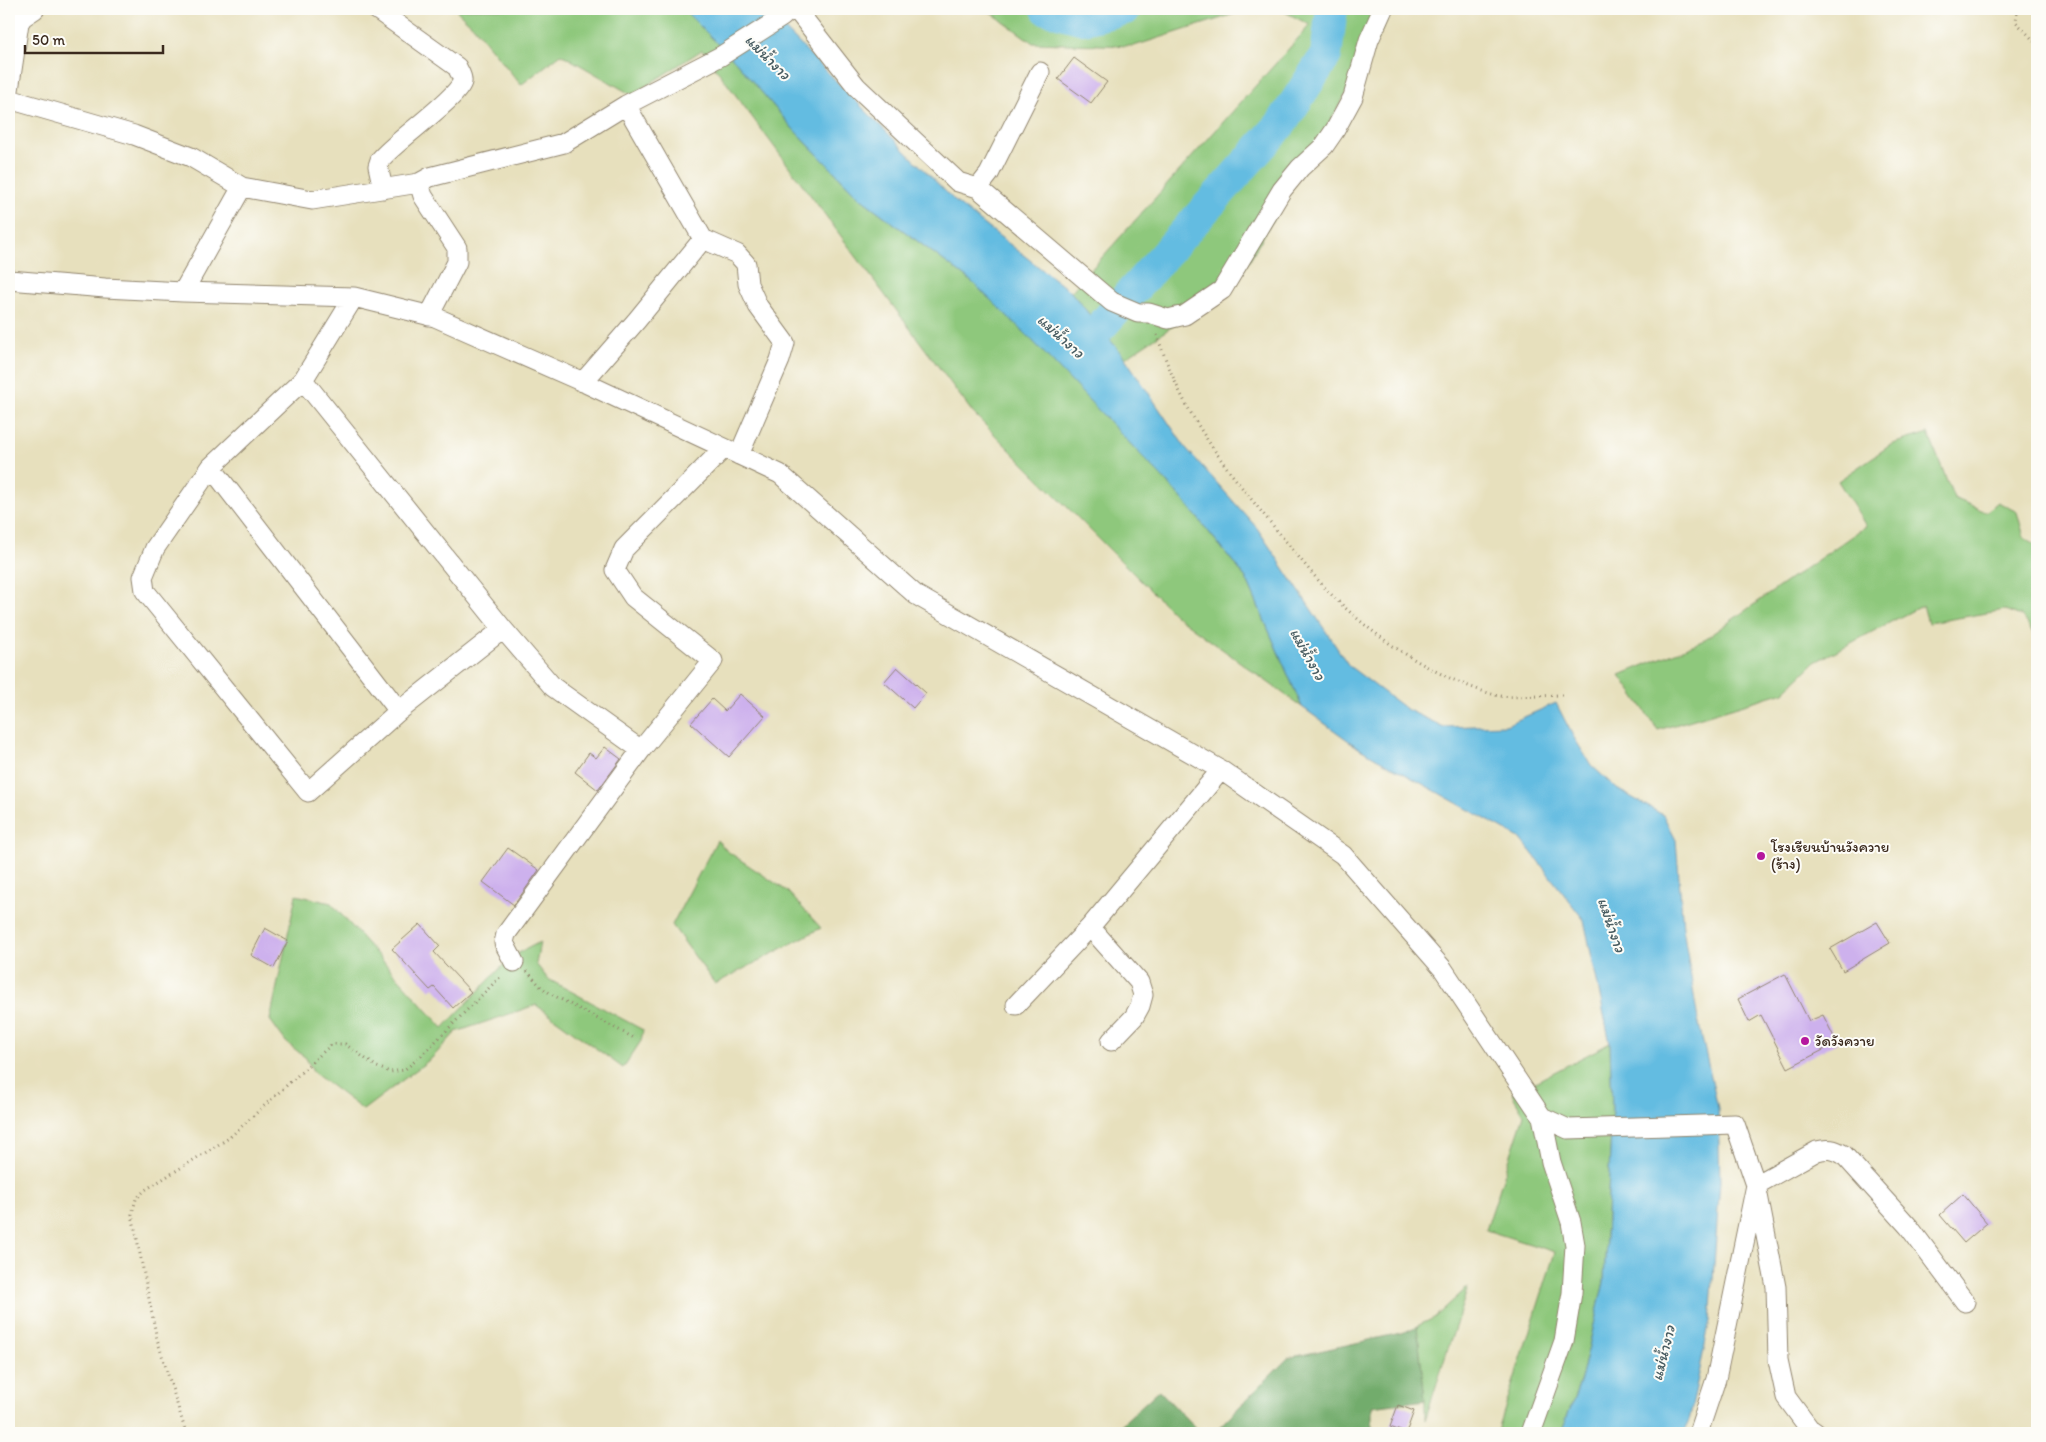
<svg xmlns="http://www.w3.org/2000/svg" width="2046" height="1442" font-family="Itim,'Playpen Sans Thai',sans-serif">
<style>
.green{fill:#8ec87c;stroke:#64794d}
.forest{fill:#72ac6c;stroke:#566b45}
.water{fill:#64bce1;stroke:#507380}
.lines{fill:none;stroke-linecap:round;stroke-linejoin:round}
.river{stroke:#64bce1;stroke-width:32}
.building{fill:#cdb1ed}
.minor-casing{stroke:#91856e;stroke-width:21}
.path{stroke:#91856e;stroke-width:3;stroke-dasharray:1 4;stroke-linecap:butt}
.minor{stroke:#fff;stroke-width:19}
.poi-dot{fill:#b5179e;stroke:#fdfcf7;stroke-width:2}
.labels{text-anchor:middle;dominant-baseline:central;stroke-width:4;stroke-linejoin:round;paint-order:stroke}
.poi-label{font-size:15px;fill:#3b2a1e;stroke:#fdfcf7;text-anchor:start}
.water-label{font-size:16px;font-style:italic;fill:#495d62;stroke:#fdfcf7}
</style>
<rect width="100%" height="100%" fill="#fdfcf7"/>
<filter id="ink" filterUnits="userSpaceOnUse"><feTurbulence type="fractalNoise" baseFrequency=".02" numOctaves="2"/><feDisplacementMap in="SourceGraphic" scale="10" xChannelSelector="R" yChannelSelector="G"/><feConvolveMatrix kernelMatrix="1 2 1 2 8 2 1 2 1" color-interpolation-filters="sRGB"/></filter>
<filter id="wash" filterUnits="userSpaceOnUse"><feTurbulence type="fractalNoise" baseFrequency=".0096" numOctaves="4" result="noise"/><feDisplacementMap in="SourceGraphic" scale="20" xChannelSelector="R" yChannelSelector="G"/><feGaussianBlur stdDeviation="1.12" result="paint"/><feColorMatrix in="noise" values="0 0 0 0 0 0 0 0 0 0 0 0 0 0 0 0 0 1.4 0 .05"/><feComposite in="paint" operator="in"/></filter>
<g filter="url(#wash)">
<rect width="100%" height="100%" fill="#e7e0bd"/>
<path class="green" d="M455 9H683L691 15 736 62 794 130 860 198 972 282 1026 333 1180 496 1246 578 1302 707 1175 615 973 413 702 50 632 95 561 54 521 85 473 26Z
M986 9H1250L1134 46 1033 43Z
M1279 9H1392L1372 49 1235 285 1125 358 1071 292 1310 25Z
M1928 433 1954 498 1986 512 1998 502 2017 512 2024 537 2037 545V638L2021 616 2005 610 1928 623 1923 605 1815 662 1784 692 1658 730 1620 675 1702 641 1866 526 1838 481 1892 444Z
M717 840 727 851 787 891 821 928 715 984 672 925Z
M296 895 331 903 443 1028 511 957 540 942 536 964 548 979 643 1030 641 1041 623 1068 536 1005 456 1032 432 1058 363 1110 313 1072 306 1058 286 1042 270 1020Z
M1610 1043 1612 1107 1604 1282 1581 1380 1561 1433H1497L1555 1252 1486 1230 1524 1115 1512 1094Z
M1468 1287 1425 1420V1400L1417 1326 1434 1318Z"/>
<path class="forest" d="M1417 1326 1425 1400 1372 1407V1433H1213L1288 1358 1405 1332Z
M1159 1390 1200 1433H1112Z"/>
<path class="water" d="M683 9H765L958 204 1071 292 1125 358 1185 447 1257 528 1349 666 1406 709 1444 727 1506 725 1556 703 1573 736 1591 765 1617 789 1663 815 1676 840 1683 928 1698 1020 1718 1108 1720 1181 1710 1321 1689 1421 1683 1433H1561L1581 1380 1604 1282 1612 1107 1610 1043 1584 920 1521 839 1360 749 1302 707 1246 578 1180 496 1026 334 972 282 860 198 794 130 736 62Z"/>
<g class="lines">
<path class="river" d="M1047 9 1084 19 1125 9
M1079 351 1281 124 1326 55 1332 9"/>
</g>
<g id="blocks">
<path class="building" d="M1074 58 1107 82 1091 103 1058 79Z
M897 667 926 693 913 708 884 682Z
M740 694 765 716 729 757 691 723 712 699 725 711Z
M605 747 621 759 598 790 575 772 589 753 596 758Z
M508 848 539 870 514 905 483 882Z
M1877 922 1890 943 1843 971 1830 949Z
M420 924 440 946 434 952 471 992 453 1008 434 987 430 990 392 949Z
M265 928 288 941 274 968 251 955Z
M1785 974 1809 1021 1823 1015 1837 1043 1788 1068 1761 1015 1749 1022 1738 999Z
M1963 1194 1987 1223 1964 1243 1940 1215Z
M1398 1405 1414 1411 1406 1433 1390 1427Z"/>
</g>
</g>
<g filter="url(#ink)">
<use href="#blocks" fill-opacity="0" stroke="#91856e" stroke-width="1"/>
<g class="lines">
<g class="minor-casing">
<path id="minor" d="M376 9 457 67C459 72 463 76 462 82 457 99 394 142 380 160L378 166 383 189
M796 9 857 87 958 182 978 188 1112 302 1138 313H1149L1168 319 1185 315 1222 290 1282 190 1300 168 1324 146 1335 130 1353 97 1369 40 1383 9
M9 90 19 23 23 17 35 9
M9 99 134 135 191 157 242 187 312 200 419 183 430 177 564 143 626 105 721 56 782 17 791 9
M626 105 703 239
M419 183 423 196 457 248V262L429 316
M978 188 989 174 1040 72
M9 280 105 288 183 292 354 297 435 317 583 382 780 474 916 595 1221 770 1343 855 1443 969 1542 1117 1568 1129 1735 1124 1756 1185 1776 1287 1778 1360 1786 1397 1809 1428 1816 1433
M183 292 242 187
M354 297 303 380 211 467 155 548 143 577 145 591 308 792 399 711 503 629
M303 380 503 629 553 687 641 750
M583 382 637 320 703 239 737 254 746 264 748 284 758 306 785 343 780 360 739 455
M211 467 399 711
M1090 927 1139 982 1143 995 1140 1006 1134 1017 1111 1041
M514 962 504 943 506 934 641 750 713 661 633 597 615 570 624 549 724 448
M1016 1005 1090 927 1221 770
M1531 1433 1564 1341 1572 1293 1575 1245 1571 1222 1551 1162 1542 1117
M1698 1433 1716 1379 1756 1185 1817 1151C1828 1148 1834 1149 1844 1155L1909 1227 1965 1302"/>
</g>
<path class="path" d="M2020 9 2017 12 2016 22 2037 44
M1157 335C1163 353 1170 371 1178 388 1202 439 1239 485 1275 528 1299 557 1322 588 1351 613 1391 649 1443 680 1495 695 1510 699 1546 695 1563 695
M527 971 541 987 551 994 636 1039
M186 1433 157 1339 132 1214 136 1199 145 1190 229 1138 332 1044H345L377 1067 390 1072 404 1070 419 1058 502 975"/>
<use href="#minor" class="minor"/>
</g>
</g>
<g class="poi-dot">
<circle cx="1761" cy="856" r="5"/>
<circle cx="1805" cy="1041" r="5"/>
</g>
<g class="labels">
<g class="poi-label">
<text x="1771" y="847">โรงเรียนบ้านวังควาย<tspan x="1771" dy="17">(ร้าง)</tspan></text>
<text x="1815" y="1041">วัดวังควาย</text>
</g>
<g class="water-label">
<text transform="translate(768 57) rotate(45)">แม่น้ำงาว</text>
<text transform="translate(1061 336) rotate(42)">แม่น้ำงาว</text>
<text transform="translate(1308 654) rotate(61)">แม่น้ำงาว</text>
<text transform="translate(1612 925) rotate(71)">แม่น้ำงาว</text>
<text transform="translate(1663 1353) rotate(-76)">แม่น้ำงาว</text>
</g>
</g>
<rect width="2046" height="1442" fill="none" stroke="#fdfcf7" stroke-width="30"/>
<path d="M25 45v8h138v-8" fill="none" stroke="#3b2a1e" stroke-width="2.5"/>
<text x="32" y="45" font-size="15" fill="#3b2a1e" stroke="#fdfcf7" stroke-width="4" paint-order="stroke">50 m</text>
</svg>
